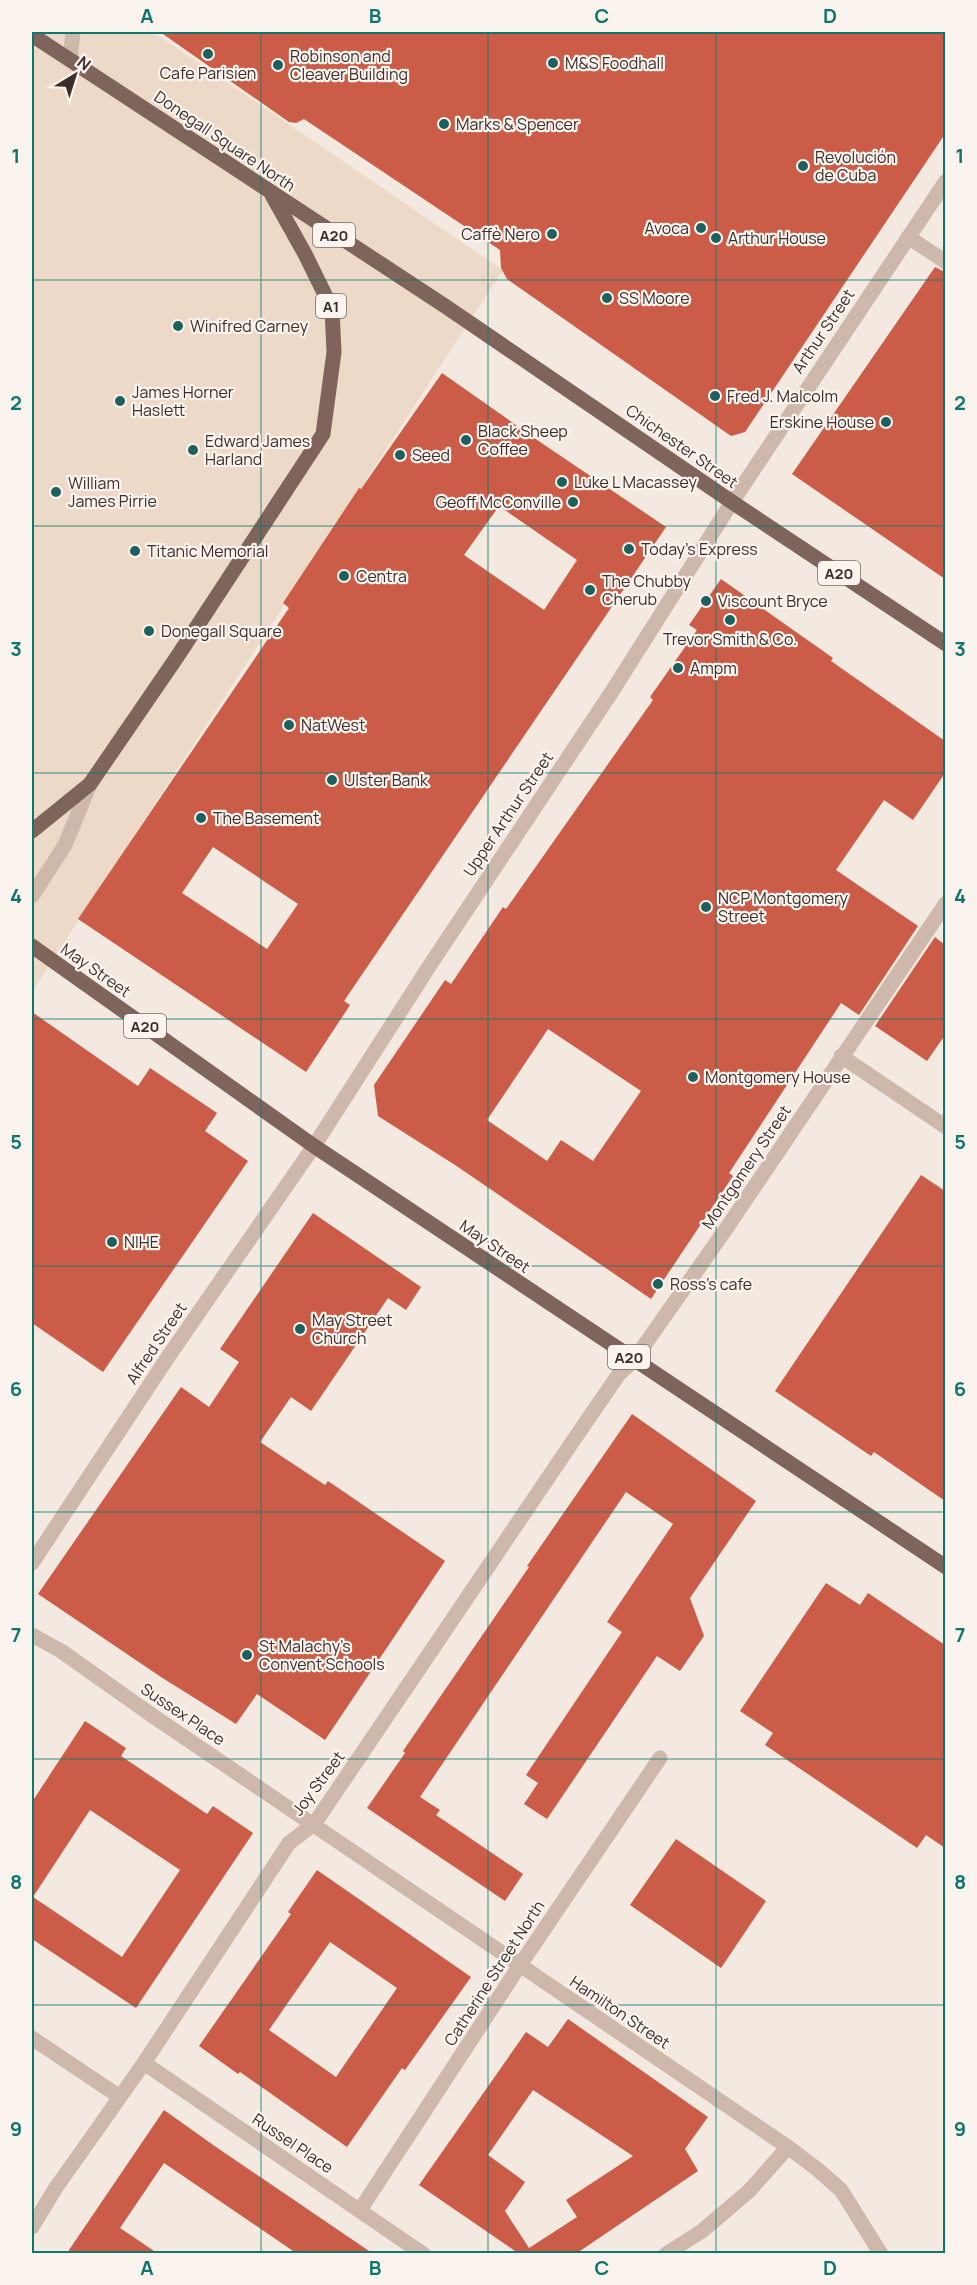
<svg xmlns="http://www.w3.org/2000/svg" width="977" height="2285" font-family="Manrope,sans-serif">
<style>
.plaza{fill:#edd9c7}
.building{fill:#cb5d48;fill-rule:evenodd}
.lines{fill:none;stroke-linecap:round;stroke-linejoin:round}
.minor{stroke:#ceb8ab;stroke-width:15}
.major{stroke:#7e645b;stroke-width:15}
.grid{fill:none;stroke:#0f766e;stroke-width:1.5;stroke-opacity:0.55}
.poi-dot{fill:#1d605e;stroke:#fbf4ee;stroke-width:2}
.labels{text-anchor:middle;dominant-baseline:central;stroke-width:4.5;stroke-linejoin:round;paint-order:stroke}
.shield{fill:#fbf4ee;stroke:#756966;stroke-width:1.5}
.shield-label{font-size:15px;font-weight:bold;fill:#3b2e2b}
.poi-label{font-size:16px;fill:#3b2e2b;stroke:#fbf4ee;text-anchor:start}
.street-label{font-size:16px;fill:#3b2e2b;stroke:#fbf4ee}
.neatline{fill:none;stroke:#0f766e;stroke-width:2}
.grid-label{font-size:20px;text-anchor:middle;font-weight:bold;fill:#0f766e}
</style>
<rect width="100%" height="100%" fill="#f4e9e1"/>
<path class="plaza" d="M32 32H153L503 270 32 992Z"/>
<path class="building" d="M160 32H945V134L745 432 731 436 507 279 501 268 500 250 304 119 296 123 289 122Z
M935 267 945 272V579L792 474Z
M442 373 543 444 666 527 344 1001 350 1005 306 1072 78 919 289 608 283 603 359 488 361 489ZM499 506 577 560 544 610 464 555ZM213 847 298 904 267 949 182 893Z
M721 579 833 658 831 661 945 741V773L913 820 884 800 836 870 918 926 859 1015 841 1003 729 1173 733 1176 651 1299 455 1165 378 1116 374 1085 445 980 451 984 503 907 506 909 653 700 650 697 697 630 689 625ZM548 1029 641 1091 593 1161 561 1140 547 1161 487 1120Z
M935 937 945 945V1035L927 1061 875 1026Z
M32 1012 138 1086 150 1068 217 1113 205 1131 248 1161 103 1372 32 1323Z
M921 1175 945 1191V1501L874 1452 871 1456 775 1391Z
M313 1213 421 1287 406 1310 388 1298 311 1411 291 1397 260 1442 325 1485 328 1481 445 1561 325 1740 257 1694 236 1724 161 1677 38 1594 181 1387 209 1407 239 1362 220 1349Z
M632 1414 756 1501 690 1598 704 1636 680 1671 657 1656 547 1819 524 1804 538 1783 526 1775 622 1632 607 1622 673 1524 626 1492 420 1797 440 1810 436 1815 523 1874 505 1901 367 1808 405 1753 403 1751 529 1567 527 1566Z
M826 1583 860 1605 868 1593 945 1645V1848L926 1835 917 1848 765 1745 773 1733 740 1711Z
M85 1721 126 1748 121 1756 207 1814 213 1806 253 1833 136 2008 32 1939V1802ZM90 1810 180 1870 122 1957 33 1897Z
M676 1839 766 1901 721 1968 630 1905Z
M317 1870 471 1977 405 2070 402 2068 347 2147 240 2072 238 2074 199 2046 291 1914 288 1912ZM330 1942 397 1988 336 2077 269 2030Z
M568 2019 708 2117 685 2149 698 2171 577 2253H518L419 2185 526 2032 548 2047ZM533 2090 633 2156 566 2200 577 2217 529 2248 505 2211 525 2182 488 2155Z
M164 2110 216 2147 372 2253H296L164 2163 120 2228 157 2253H67Z"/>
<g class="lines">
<path class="minor" d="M70 60 73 32
M908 237 946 262
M32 896 65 845 90 784
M841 1056 946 1127
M32 1563 168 1357 314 1146 432 962 611 693 732 502 946 181
M32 1635 61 1651 153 1716 788 2147 817 2169 841 2190 881 2254
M32 2038 120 2097
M144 2063 423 2254
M360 2210 520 1965 660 1758
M32 2227 55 2189 144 2063 289 1843 314 1824 323 1811 573 1441 619 1374 634 1360 728 1226 946 903
M666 2254 702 2231 749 2191 788 2147"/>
<path class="major" d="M32 35 445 306 732 502 946 644
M32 831 90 784 177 657 323 434 334 352 332 309 305 254 272 195
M32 946 314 1146 946 1567"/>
</g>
<path class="grid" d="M261 32V2254M488 32V2254M716 32V2254M32 280H946M32 526H946M32 773H946M32 1019H946M32 1266H946M32 1512H946M32 1759H946M32 2005H946"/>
<g class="poi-dot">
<circle cx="208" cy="54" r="6"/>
<circle cx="553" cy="63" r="6"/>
<circle cx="278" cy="65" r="6"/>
<circle cx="444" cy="124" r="6"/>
<circle cx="803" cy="166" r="6"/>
<circle cx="701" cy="228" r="6"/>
<circle cx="552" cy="234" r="6"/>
<circle cx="716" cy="238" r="6"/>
<circle cx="607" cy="298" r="6"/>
<circle cx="178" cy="326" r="6"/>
<circle cx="715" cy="396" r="6"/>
<circle cx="120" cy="401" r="6"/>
<circle cx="886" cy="422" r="6"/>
<circle cx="466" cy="440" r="6"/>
<circle cx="193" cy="450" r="6"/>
<circle cx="400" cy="455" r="6"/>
<circle cx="562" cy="482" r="6"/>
<circle cx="56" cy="492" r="6"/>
<circle cx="573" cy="502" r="6"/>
<circle cx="629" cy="549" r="6"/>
<circle cx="135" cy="551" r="6"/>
<circle cx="344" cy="576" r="6"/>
<circle cx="590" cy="590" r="6"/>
<circle cx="706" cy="601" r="6"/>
<circle cx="730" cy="620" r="6"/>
<circle cx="149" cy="631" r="6"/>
<circle cx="678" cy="668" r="6"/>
<circle cx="289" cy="725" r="6"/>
<circle cx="332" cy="780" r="6"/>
<circle cx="201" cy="818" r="6"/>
<circle cx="706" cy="907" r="6"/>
<circle cx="693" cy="1077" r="6"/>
<circle cx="112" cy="1242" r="6"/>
<circle cx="658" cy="1284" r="6"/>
<circle cx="300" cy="1329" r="6"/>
<circle cx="247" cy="1655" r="6"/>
</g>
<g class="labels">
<g class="shield">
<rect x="313" y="223" width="42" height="24" rx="4.5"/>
<rect x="316" y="294" width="30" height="24" rx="4.5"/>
<rect x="818" y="561" width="42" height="24" rx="4.5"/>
<rect x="124" y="1014" width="42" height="24" rx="4.5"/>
<rect x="608" y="1345" width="42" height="24" rx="4.5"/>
</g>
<g class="shield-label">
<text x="334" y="235">A20</text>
<text x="331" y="306">A1</text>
<text x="839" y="573">A20</text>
<text x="145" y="1026">A20</text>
<text x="629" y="1357">A20</text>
</g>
<g class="poi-label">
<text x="290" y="56">Robinson and<tspan x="290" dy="18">Cleaver Building</tspan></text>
<text x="565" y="63">M&amp;S Foodhall</text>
<text x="208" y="73" text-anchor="middle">Cafe Parisien</text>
<text x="456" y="124">Marks &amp; Spencer</text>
<text x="815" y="157">Revolución<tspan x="815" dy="18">de Cuba</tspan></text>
<text x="689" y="228" text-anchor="end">Avoca</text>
<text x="540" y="234" text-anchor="end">Caffè Nero</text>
<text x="728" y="238">Arthur House</text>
<text x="619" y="298">SS Moore</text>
<text x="190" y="326">Winifred Carney</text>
<text x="132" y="392">James Horner<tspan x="132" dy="18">Haslett</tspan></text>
<text x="727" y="396">Fred J. Malcolm</text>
<text x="874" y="422" text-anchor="end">Erskine House</text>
<text x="478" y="431">Black Sheep<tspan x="478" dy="18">Coffee</tspan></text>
<text x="205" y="441">Edward James<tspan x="205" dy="18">Harland</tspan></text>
<text x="412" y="455">Seed</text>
<text x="574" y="482">Luke L Macassey</text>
<text x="68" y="483">William<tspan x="68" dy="18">James Pirrie</tspan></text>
<text x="561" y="502" text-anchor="end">Geoff McConville</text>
<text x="641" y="549">Today's Express</text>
<text x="147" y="551">Titanic Memorial</text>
<text x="356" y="576">Centra</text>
<text x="602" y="581">The Chubby<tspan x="602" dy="18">Cherub</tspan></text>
<text x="718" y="601">Viscount Bryce</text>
<text x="161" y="631">Donegall Square</text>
<text x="730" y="639" text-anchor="middle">Trevor Smith &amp; Co.</text>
<text x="690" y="668">Ampm</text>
<text x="301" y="725">NatWest</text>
<text x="344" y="780">Ulster Bank</text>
<text x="213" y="818">The Basement</text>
<text x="718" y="898">NCP Montgomery<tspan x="718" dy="18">Street</tspan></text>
<text x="705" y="1077">Montgomery House</text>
<text x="124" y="1242">NIHE</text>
<text x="670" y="1284">Ross's cafe</text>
<text x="312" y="1320">May Street<tspan x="312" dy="18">Church</tspan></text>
<text x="259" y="1646">St Malachy's<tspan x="259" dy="18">Convent Schools</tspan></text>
</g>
<g class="street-label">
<text transform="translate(225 141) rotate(34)">Donegall Square North</text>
<text transform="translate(823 331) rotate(-56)">Arthur Street</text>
<text transform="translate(682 446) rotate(35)">Chichester Street</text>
<text transform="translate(508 814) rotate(-56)">Upper Arthur Street</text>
<text transform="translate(96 970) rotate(35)">May Street</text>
<text transform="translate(746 1167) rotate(-56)">Montgomery Street</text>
<text transform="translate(495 1246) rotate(34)">May Street</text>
<text transform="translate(156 1343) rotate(-56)">Alfred Street</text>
<text transform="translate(183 1714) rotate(34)">Sussex Place</text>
<text transform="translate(318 1783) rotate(-53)">Joy Street</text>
<text transform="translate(494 1973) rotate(-57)">Catherine Street North</text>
<text transform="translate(620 2012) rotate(34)">Hamilton Street</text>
<text transform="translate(293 2143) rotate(34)">Russel Place</text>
</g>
</g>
<rect width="977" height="2285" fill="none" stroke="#fbf4ee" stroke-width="66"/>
<g transform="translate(75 75) rotate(38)" stroke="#fbf4ee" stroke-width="4.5" paint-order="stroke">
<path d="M0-4.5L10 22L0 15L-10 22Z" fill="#3b2e2b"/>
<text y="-9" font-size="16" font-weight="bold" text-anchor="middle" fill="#3b2e2b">N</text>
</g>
<rect x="33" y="33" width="911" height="2219" class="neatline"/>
<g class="grid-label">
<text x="147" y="23">A</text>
<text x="375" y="23">B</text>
<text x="602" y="23">C</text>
<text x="830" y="23">D</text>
<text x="16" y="163">1</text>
<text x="960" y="163">1</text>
<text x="16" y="410">2</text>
<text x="960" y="410">2</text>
<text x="16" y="656">3</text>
<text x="960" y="656">3</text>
<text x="16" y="903">4</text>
<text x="960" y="903">4</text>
<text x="16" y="1149">5</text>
<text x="960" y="1149">5</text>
<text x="16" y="1396">6</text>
<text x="960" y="1396">6</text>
<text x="16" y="1642">7</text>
<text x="960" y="1642">7</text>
<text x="16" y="1889">8</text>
<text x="960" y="1889">8</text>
<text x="16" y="2136">9</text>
<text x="960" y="2136">9</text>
<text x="147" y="2275">A</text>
<text x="375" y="2275">B</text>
<text x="602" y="2275">C</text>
<text x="830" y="2275">D</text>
</g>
</svg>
